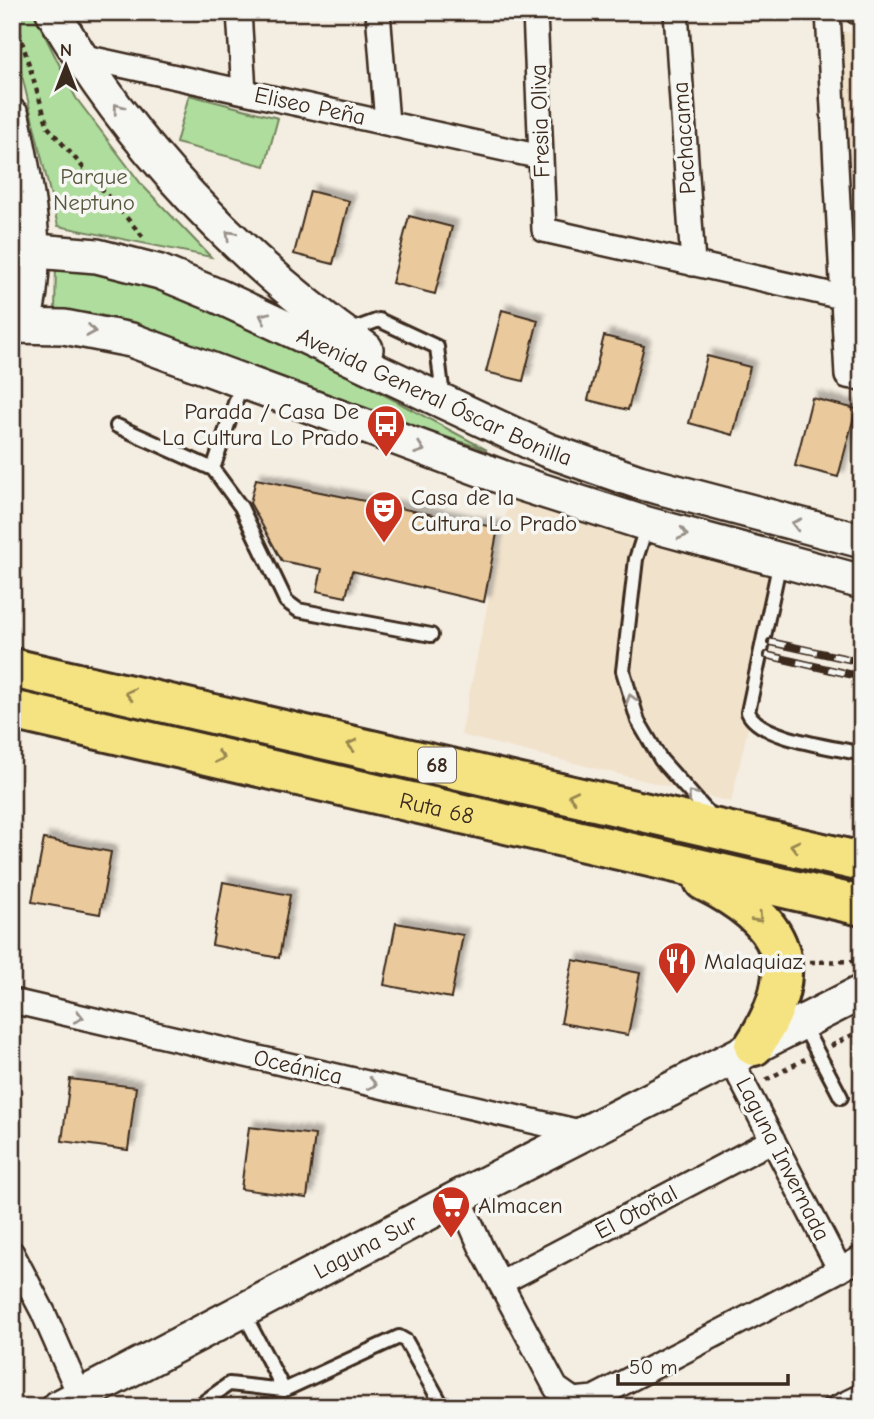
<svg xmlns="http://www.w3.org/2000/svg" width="874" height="1419" font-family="'Comic Neue',sans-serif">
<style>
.built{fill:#f1e2cc}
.green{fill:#aedd9d;stroke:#74845e;stroke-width:2}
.building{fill:#eaca9c;stroke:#3b2a1e;stroke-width:2;filter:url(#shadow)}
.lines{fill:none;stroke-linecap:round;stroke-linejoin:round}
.lane-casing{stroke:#3b2a1e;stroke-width:18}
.street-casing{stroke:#3b2a1e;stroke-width:28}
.secondary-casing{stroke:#3b2a1e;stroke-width:38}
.highway-casing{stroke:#3b2a1e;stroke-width:44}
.path{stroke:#3b2a1e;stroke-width:4.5;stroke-dasharray:5 5;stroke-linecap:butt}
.lane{stroke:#f6f6f2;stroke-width:12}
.street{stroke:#f6f6f2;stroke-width:23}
.secondary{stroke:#f6f6f2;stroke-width:33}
.highway{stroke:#f5e382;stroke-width:38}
.rail-casing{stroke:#3b2a1e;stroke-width:8}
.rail{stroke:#f6f6f2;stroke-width:5;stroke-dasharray:16;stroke-linecap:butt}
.oneway{stroke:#989088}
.oneway2{stroke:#988650}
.labels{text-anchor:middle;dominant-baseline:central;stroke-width:7;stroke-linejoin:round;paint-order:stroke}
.shield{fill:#f6f6f2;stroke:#73675e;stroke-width:2}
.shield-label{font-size:21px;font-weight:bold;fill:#3b2a1e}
.street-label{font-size:23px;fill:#3b2a1e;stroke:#f6f6f2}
.park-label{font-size:23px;fill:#58573e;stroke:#f6f6f2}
.poi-label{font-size:23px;fill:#3b2a1e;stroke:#f6f6f2;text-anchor:start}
</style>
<defs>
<filter id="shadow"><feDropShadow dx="6" dy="-6" stdDeviation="2" flood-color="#0004"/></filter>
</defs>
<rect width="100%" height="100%" fill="#f4ede1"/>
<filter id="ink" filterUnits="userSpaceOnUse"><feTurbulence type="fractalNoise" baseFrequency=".0143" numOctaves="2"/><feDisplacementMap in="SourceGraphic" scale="14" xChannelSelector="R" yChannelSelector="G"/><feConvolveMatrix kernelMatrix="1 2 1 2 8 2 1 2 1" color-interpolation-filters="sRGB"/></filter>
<g filter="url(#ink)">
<path class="built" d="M839 30 862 36V336L848 333Z
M510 495 783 575 731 802 461 735Z"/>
<path class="green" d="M12 12H33L76 98 142 185 211 257 58 226 12 34Z
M189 95 278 118 265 166 176 143Z
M56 265 127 277 254 325 487 450 312 394 125 321 95 314 55 310Z"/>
<path class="building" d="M310 191 349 201 333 264 294 254Z
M409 216 452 227 435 294 392 283Z
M502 310 538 320 523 381 486 372Z
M604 336 644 346 628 410 588 400Z
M707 356 750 367 733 435 689 423Z
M812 398 856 409 838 477 795 466Z
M256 479 498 528 484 602 352 571 346 597 317 591 322 569 282 561 250 503Z
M44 839 111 852 100 914 32 902Z
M223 882 290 895 279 958 212 945Z
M396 923 463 935 451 998 384 985Z
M573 960 640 973 628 1035 561 1023Z
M70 1079 136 1087 128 1150 62 1141Z
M249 1127 315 1135 307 1198 241 1189Z"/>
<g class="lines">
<g class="lane-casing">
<path id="lane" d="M349 331 379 320 437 347 443 397
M242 382 213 469 241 507 286 601 298 610 431 635
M117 426 213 469
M647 525 636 559 623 671 638 721 661 760 711 816
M780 561 748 712C759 739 834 747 862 754
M803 1025 841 1097
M243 1312 284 1390
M197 1407 229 1384 284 1390 399 1337 406 1341 443 1407
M827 1407 862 1390"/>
</g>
<g class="street-casing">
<path id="street" d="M239 12 244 92
M378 12 387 123
M535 12 544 230 842 297
M676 12 693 264
M828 12 847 376 862 378
M857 12 862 13
M80 56 541 157
M12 1001 584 1133
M730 1058 840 1270
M459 1197 481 1247 556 1388 573 1400 594 1398 862 1258
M12 1253 43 1312 80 1396
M500 1283 773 1140"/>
</g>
<g class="secondary-casing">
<g id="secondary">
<path d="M53 12C129 144 241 261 366 349"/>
<path d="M12 116C26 182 43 259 23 325"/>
<path id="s1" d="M12 249 97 256 160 272 218 296 547 450 639 482 862 541"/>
<path d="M12 326 64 327 131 340 515 482 647 524 862 582"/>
<path id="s2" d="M59 1407 459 1197 862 992"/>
</g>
</g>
<g class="highway-casing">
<g id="highway">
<path d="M12 668 862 862"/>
<path id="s3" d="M12 710 862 906"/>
<path d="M704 881C786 922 805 967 754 1046"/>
</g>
</g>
<path class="path" d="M13 12 48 127 145 239
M810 962 862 961
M831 1046 862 1030
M766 1080 805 1059"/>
<use href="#lane" class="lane"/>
<use href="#street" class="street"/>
<use href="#secondary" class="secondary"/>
<use href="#highway" class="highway"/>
<g class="rail-casing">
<path id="rail" d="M770 642 862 662
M766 655 862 677"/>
</g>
<use href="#rail" class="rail"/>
</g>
<defs><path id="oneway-chevron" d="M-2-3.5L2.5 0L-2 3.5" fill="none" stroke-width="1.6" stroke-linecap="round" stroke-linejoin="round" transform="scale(1.75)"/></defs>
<g class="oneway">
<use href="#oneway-chevron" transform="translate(118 108) rotate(-127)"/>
<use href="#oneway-chevron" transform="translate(230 235) rotate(-136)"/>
<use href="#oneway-chevron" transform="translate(264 317) rotate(-155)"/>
<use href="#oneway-chevron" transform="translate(91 331) rotate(10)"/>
<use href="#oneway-chevron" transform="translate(420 449) rotate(19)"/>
<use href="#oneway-chevron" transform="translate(796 524) rotate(-166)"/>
<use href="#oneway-chevron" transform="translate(683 534) rotate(15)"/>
<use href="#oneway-chevron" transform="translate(631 699) rotate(-107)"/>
<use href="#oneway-chevron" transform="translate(692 795) rotate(-131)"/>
<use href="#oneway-chevron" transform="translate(79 1017) rotate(13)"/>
<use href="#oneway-chevron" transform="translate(372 1084) rotate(13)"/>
</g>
<g class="oneway2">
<use href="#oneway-chevron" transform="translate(130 694) rotate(-167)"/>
<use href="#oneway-chevron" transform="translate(352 745) rotate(-167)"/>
<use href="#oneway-chevron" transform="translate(220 757) rotate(13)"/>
<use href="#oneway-chevron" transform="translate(573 796) rotate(-167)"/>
<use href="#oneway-chevron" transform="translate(795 846) rotate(-167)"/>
<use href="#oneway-chevron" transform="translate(758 918) rotate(47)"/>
</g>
</g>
<defs>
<g id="bus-pin" transform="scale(2.0125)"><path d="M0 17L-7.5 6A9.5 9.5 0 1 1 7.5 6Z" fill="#c8321e" stroke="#f6f6f2"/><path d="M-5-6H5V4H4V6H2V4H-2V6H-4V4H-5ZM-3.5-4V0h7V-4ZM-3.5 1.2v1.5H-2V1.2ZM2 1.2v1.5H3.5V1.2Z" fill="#fff"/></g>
<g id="theatre-pin" transform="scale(2.0125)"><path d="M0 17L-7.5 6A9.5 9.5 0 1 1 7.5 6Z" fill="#c8321e" stroke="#f6f6f2"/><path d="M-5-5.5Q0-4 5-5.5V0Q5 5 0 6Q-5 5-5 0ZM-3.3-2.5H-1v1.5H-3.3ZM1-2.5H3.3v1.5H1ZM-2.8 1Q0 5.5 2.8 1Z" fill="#fff"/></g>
<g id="restaurant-pin" transform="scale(2.0125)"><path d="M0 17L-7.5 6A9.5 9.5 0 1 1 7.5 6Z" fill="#c8321e" stroke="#f6f6f2"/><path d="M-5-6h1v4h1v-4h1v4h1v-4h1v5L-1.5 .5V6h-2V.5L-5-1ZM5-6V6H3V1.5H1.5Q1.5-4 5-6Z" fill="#fff"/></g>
<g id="supermarket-pin" transform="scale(2.0125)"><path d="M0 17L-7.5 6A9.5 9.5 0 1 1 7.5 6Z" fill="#c8321e" stroke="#f6f6f2"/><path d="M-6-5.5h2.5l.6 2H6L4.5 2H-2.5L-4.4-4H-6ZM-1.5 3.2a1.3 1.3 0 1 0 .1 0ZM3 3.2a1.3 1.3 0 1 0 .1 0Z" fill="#fff"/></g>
</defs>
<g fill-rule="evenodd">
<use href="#bus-pin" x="386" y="424"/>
<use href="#theatre-pin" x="384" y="510"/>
<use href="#restaurant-pin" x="677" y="961"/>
<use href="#supermarket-pin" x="451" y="1205"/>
</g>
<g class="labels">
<rect class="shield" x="418" y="747.5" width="38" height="35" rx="5"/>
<g class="shield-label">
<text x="437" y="765">68</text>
</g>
<g class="street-label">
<text transform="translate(310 106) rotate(12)">Eliseo Peña</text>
<text transform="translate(540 121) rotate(-92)">Fresia Oliva</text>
<text transform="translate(684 138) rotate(-94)">Pachacama</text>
<text stroke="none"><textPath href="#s1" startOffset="452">Avenida General Óscar Bonilla</textPath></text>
<text stroke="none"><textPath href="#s3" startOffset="436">Ruta 68</textPath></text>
<text transform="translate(298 1067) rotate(13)">Oceánica</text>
<text transform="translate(783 1159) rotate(63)">Laguna Invernada</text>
<text transform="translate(636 1212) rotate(-28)">El Otoñal</text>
<text stroke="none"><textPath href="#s2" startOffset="346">Laguna Sur</textPath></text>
</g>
<g class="park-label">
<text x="94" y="176">Parque<tspan x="94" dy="26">Neptuno</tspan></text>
</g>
<g class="poi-label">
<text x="359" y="411" text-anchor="end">Parada / Casa De<tspan x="359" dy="26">La Cultura Lo Prado</tspan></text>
<text x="411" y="497">Casa de la<tspan x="411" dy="26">Cultura Lo Prado</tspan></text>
<text x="704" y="961">Malaquiaz</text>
<text x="478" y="1205">Almacen</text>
</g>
</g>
<rect width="874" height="1419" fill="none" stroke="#f6f6f2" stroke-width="42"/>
<rect x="21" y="21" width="832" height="1377" fill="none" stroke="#3b2a1e" stroke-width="2.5" filter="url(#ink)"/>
<g transform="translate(66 66)" stroke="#f6f6f2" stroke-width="5" paint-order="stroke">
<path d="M0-5L12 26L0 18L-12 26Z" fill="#3b2a1e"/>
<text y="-10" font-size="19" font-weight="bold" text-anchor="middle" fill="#3b2a1e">N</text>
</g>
<path d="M618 1374v10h170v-10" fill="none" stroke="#3b2a1e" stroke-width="3.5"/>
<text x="629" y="1374" font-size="21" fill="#3b2a1e" stroke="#f6f6f2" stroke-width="5" paint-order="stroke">50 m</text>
</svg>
